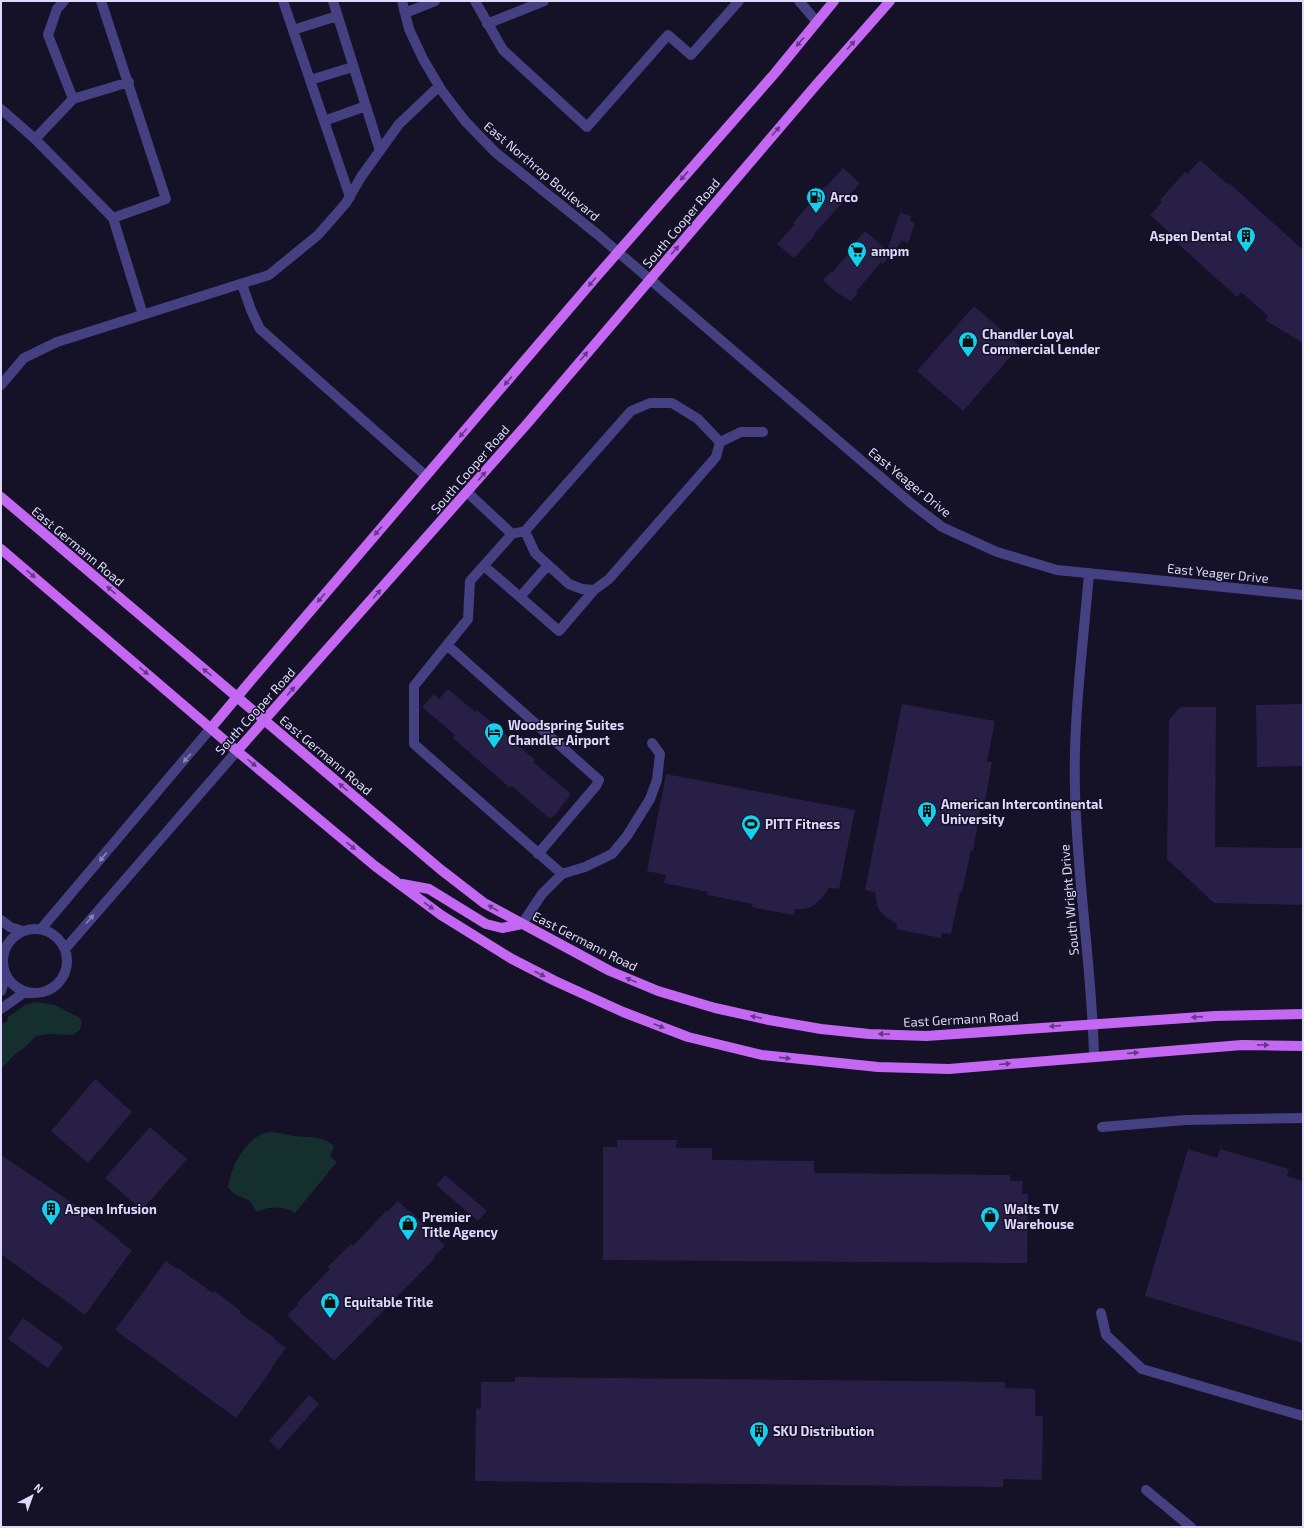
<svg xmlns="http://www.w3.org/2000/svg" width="1304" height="1528" font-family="'Exo 2',sans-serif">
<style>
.green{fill:#152f2f}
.building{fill:#281f46}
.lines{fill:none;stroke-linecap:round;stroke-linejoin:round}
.minor{stroke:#444081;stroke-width:10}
.major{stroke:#c468f4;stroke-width:10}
.oneway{fill:#643883}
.oneway2{fill:#8985b8}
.labels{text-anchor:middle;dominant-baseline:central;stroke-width:3;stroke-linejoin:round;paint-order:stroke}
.street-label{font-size:13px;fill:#ded9fc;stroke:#151126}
.poi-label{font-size:13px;font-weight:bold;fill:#ded9fc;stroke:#151126;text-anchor:start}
</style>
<rect width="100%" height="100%" fill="#151126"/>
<path class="green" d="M36 1002 55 1005 78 1017 82 1020 80 1030 73 1035 50 1034 36 1036 23 1049 15 1054 1 1069V1023L7 1022 8 1017 25 1005Z
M268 1132C277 1132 285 1134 294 1136 308 1138 322 1135 334 1146L330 1156 337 1162 295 1213C284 1207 273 1206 262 1210 256 1212 262 1212 256 1211L250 1201 234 1194 228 1187C231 1166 246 1137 268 1132Z"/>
<path class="building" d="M1200 160 1227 184 1229 183 1303 250V343L1265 320 1268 316 1241 292 1237 297 1177 243 1178 240 1150 215 1162 202 1160 200 1185 172 1187 174Z
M843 168 860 183 814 234 815 235 794 258 777 244 795 224 793 223 824 187 825 188Z
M900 213 911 216 910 221 915 223 908 243 902 241 883 264 881 262 856 292 858 293 851 301 837 293 823 280 831 272 832 273 858 242 856 241 865 231 887 250Z
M974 306 1020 346 963 411 917 371Z
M448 689 475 712 477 710 535 760 533 762 571 794 554 816 549 818 512 786 510 788 453 738 455 735 422 707 434 694 439 699Z
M902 704 995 721 987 762H992L984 806 981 805 973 851 971 850 962 892H960L951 934 942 933 941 938 896 929 897 924 887 918 879 910 877 905 875 892 865 890Z
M1303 704V766L1257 767 1256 705Z
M1180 707H1216L1215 847 1303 848V905L1214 903 1167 859 1169 720Z
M666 774 855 810 839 889 829 888 822 898 813 906 804 909H795L794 915 752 907 753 904 707 895 708 892 664 883 666 875 647 871Z
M95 1079 132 1112 88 1163 51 1131Z
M150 1127 187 1159 142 1210 105 1178Z
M617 1140H677L676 1148H712V1160L814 1161V1173L1010 1175V1181H1023L1022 1194H1028L1027 1263 603 1260V1147H617Z
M1188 1149 1217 1158 1220 1149 1289 1169 1287 1176 1303 1181V1343L1145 1296Z
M1 1155 83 1210 82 1211 120 1240 119 1241 132 1250 85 1315 1 1254Z
M445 1175 487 1211 478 1221 436 1185Z
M398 1201 408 1211 409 1210 445 1246 434 1256 435 1258 334 1361 287 1315 298 1305 297 1303 330 1269 328 1267 351 1244 353 1246 386 1211 387 1212Z
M166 1261 177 1269 178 1268 213 1293 214 1291 241 1311 240 1313 275 1338 274 1339 286 1348 271 1368 272 1369 236 1418 115 1330Z
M23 1318 63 1347 48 1368 8 1339Z
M515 1377 1005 1382V1388L1035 1389V1416H1043L1042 1480 1003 1479V1487L475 1481 476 1408 481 1409V1382H515Z
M309 1395 319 1404 279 1450 269 1441Z"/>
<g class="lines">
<path class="minor" d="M64 1 57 9 48 35 73 99 35 139 113 218 143 315
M101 1 166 199 113 218
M283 1 350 197
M333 1 380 151
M402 1 409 29 423 59 442 91 465 121 495 152 597 234 912 504 942 527 997 552 1057 570 1303 595
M475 1 503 50 587 127 668 35 691 55 739 1
M799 1 817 22
M405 13 435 1
M487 24 544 1
M293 30 337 16
M310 80 353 67
M73 99 129 82
M1 109 35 139
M324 121 366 106
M242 284 251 310 260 329 426 476
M1 385 24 358 57 342 269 275 318 235 346 203 361 177 399 124 439 86
M467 492 512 534 470 581 468 619 414 686V744L562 874
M525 531 535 553 569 584 582 589 594 590 609 579 716 457 720 442
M512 534 525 531 631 411 650 403H672L698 419 720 442 741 432H763
M484 566 520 597 548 565
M1089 573C1083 646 1073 718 1075 791 1077 880 1092 968 1094 1056
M520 597 559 631 594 590
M447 645 599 780 596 786 538 854
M1 920 10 927 23 931
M522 924 542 894 562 874 585 867 612 854 627 836 650 799 657 780 660 754 652 743
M3 961a32 32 0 1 1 64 0a32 32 0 1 1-64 0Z
M41 929 211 728
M65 949 237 751
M1 991 6 975
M1 1009 25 992
M1102 1127 1186 1120 1303 1118
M1101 1313 1106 1335 1142 1369 1303 1416
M1146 1490 1191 1527"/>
<path class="major" d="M1 497 440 869 484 903 610 971 658 991 715 1008 769 1020 821 1029 869 1034 926 1036 1215 1016 1303 1014
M1 549 237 751 375 866 441 915 512 959 555 981 623 1012 688 1037 762 1055 878 1067 949 1069 1242 1045 1303 1046
M211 728 253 678 597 276 775 73 834 1
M237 751 526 425 816 85 890 1
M402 884 429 889 486 924 502 928 522 924"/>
</g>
<defs><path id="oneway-solid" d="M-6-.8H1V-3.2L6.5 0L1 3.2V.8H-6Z"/></defs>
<g class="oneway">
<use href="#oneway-solid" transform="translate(800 42) rotate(130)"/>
<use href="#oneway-solid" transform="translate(851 45) rotate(-48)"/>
<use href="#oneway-solid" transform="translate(776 131) rotate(-49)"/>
<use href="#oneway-solid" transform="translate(684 176) rotate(131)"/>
<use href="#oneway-solid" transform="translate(675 250) rotate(-49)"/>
<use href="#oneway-solid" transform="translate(592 282) rotate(131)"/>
<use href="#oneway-solid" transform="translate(584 356) rotate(-50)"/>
<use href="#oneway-solid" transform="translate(508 381) rotate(131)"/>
<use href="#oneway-solid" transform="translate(463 433) rotate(131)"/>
<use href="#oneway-solid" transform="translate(482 476) rotate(-49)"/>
<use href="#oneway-solid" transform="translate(378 531) rotate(131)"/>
<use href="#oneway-solid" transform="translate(31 574) rotate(40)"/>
<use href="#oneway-solid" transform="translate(111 590) rotate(-140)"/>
<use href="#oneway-solid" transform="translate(377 594) rotate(-49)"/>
<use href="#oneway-solid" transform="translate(321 598) rotate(131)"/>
<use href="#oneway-solid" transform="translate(144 671) rotate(40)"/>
<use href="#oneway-solid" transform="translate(207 672) rotate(-140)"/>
<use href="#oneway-solid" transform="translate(291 691) rotate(-49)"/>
<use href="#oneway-solid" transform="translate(252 763) rotate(40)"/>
<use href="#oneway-solid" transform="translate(343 787) rotate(-140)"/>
<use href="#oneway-solid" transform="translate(351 846) rotate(40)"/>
<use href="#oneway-solid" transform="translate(429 906) rotate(36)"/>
<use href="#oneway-solid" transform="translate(493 908) rotate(-150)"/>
<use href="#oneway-solid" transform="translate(540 974) rotate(27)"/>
<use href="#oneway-solid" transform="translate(631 980) rotate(-158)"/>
<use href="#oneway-solid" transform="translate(756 1017) rotate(-168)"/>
<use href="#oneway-solid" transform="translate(1197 1017) rotate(176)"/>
<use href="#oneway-solid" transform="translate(659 1026) rotate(21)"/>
<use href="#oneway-solid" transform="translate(1055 1026) rotate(176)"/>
<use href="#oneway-solid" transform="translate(884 1034) rotate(-178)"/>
<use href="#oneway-solid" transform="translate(1263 1045) rotate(1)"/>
<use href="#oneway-solid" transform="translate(1133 1053) rotate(-5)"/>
<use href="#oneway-solid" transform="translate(785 1058) rotate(6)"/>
<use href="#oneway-solid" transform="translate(1005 1064) rotate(-5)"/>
</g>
<g class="oneway2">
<use href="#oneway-solid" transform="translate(187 758) rotate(130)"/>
<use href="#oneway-solid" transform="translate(103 857) rotate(130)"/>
<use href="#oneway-solid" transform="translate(90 919) rotate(-49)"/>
</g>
<defs>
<g id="fuel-pin" transform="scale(1)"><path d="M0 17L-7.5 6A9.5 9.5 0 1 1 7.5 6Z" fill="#13d1ee" stroke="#151126"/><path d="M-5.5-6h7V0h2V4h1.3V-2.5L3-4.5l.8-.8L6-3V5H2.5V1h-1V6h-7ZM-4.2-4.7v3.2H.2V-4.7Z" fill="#111"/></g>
<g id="building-pin" transform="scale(1)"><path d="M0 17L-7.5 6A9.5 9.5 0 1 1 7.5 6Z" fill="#13d1ee" stroke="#151126"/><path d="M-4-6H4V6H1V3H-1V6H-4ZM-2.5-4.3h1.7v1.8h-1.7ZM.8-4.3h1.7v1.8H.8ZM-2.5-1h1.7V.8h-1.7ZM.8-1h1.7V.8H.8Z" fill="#111"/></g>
<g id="supermarket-pin" transform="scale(1)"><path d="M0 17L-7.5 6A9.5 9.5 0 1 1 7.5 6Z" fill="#13d1ee" stroke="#151126"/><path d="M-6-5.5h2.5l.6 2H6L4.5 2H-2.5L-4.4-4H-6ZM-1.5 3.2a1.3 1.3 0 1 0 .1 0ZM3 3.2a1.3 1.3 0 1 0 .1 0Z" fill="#111"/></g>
<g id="shop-pin" transform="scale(1)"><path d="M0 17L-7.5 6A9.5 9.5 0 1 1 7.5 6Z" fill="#13d1ee" stroke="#151126"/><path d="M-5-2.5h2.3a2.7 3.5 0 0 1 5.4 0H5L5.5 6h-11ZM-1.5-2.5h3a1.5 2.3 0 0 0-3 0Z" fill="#111"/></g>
<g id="hotel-pin" transform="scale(1)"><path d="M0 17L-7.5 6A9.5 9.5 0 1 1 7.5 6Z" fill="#13d1ee" stroke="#151126"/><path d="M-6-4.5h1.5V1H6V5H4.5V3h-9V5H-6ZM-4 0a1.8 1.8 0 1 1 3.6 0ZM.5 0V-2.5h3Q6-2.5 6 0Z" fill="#111"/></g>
<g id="stadium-pin" transform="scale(1)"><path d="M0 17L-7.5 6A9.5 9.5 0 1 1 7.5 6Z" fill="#13d1ee" stroke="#151126"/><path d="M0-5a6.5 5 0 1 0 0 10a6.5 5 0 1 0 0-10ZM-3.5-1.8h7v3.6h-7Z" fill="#111"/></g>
</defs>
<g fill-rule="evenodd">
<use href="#fuel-pin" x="816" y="197"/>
<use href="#building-pin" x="1246" y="236"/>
<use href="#supermarket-pin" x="857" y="251"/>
<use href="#shop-pin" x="968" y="341"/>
<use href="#hotel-pin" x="494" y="732"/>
<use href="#building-pin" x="927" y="811"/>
<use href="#stadium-pin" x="751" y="824"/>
<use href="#building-pin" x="51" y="1209"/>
<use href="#shop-pin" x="990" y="1216"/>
<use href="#shop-pin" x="408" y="1224"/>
<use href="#shop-pin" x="330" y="1302"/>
<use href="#building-pin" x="759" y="1431"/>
</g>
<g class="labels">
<g class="street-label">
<text transform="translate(542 171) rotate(40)">East Northrop Boulevard</text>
<text transform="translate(681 223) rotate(-50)">South Cooper Road</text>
<text transform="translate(470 469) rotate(-49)">South Cooper Road</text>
<text transform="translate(910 482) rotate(39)">East Yeager Drive</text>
<text transform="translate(78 546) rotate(40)">East Germann Road</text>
<text transform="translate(1218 573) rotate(6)">East Yeager Drive</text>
<text transform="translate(255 711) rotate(-48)">South Cooper Road</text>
<text transform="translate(326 755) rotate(40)">East Germann Road</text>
<text transform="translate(1069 900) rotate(-95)">South Wright Drive</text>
<text transform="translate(585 941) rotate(27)">East Germann Road</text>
<text transform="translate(961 1019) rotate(-3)">East Germann Road</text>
</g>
<g class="poi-label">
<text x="830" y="197">Arco</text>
<text x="1232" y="236" text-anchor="end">Aspen Dental</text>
<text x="871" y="251">ampm</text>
<text x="982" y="334">Chandler Loyal<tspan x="982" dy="15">Commercial Lender</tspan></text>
<text x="508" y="725">Woodspring Suites<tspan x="508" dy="15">Chandler Airport</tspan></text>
<text x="941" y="804">American Intercontinental<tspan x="941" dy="15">University</tspan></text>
<text x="765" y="824">PITT Fitness</text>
<text x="65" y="1209">Aspen Infusion</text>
<text x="1004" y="1209">Walts TV<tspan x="1004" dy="15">Warehouse</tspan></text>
<text x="422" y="1217">Premier<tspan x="422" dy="15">Title Agency</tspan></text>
<text x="344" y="1302">Equitable Title</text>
<text x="773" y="1431">SKU Distribution</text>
</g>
</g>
<rect width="1304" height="1528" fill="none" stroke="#ded9fc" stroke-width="4"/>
<g transform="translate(32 1496) rotate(41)" stroke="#151126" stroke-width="3" paint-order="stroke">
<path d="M0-3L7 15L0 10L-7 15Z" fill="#ded9fc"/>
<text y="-6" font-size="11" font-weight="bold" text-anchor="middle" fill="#ded9fc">N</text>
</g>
</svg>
